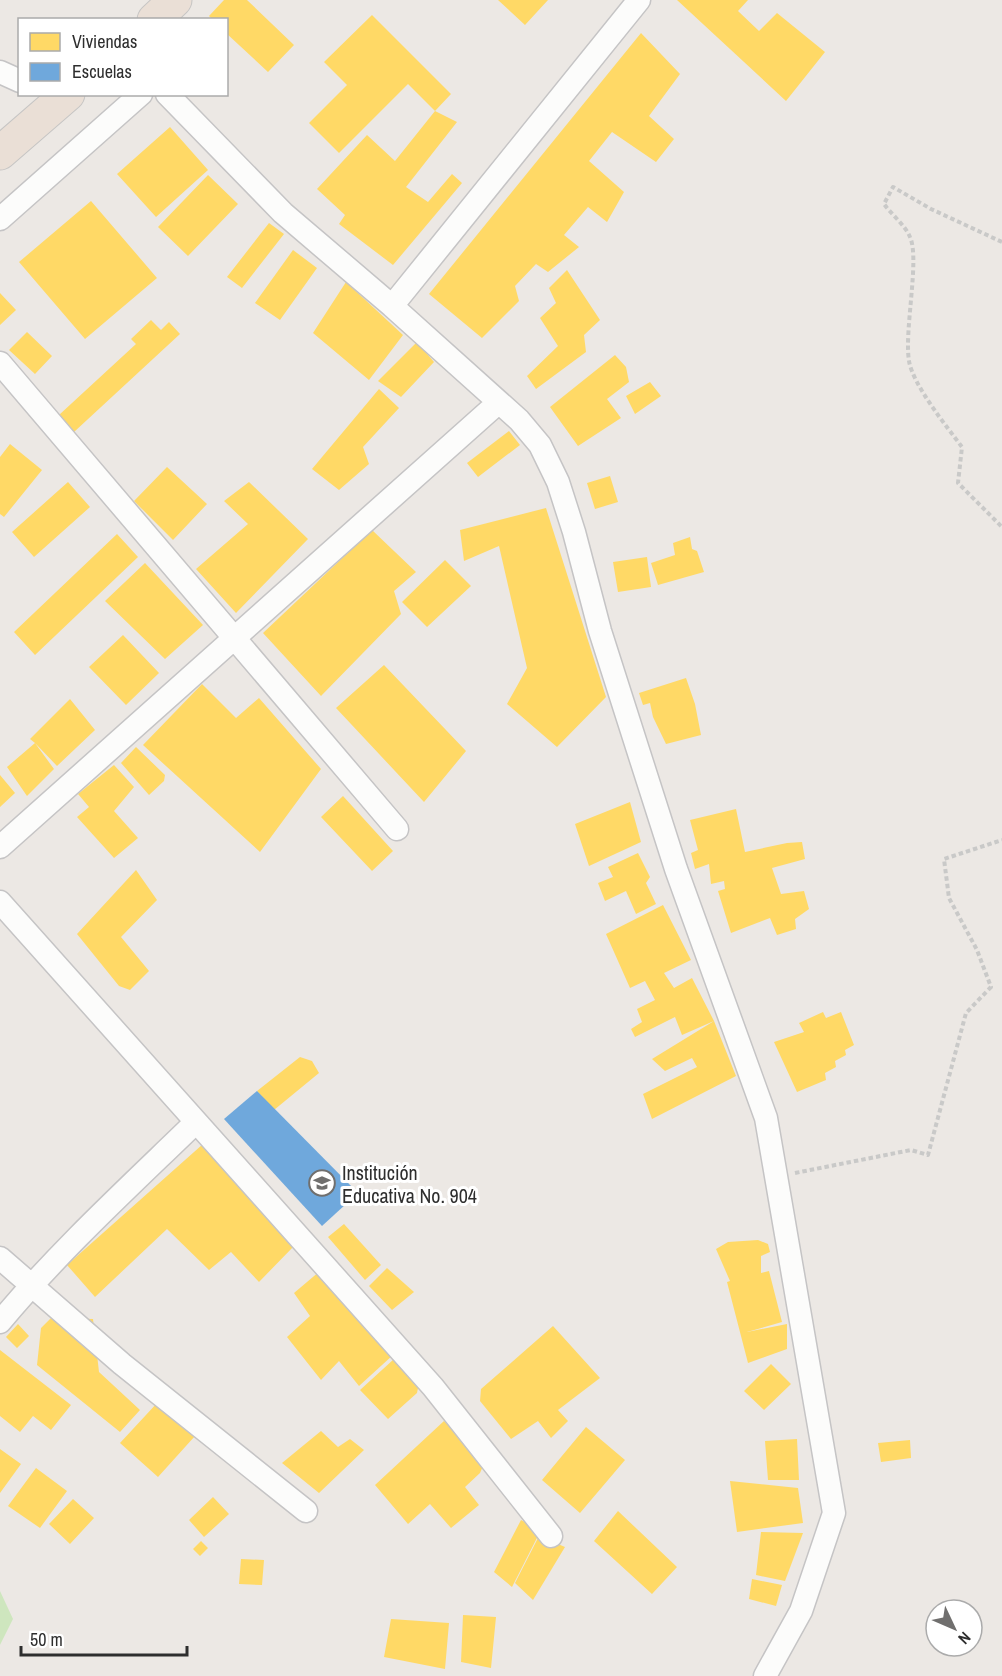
<svg xmlns="http://www.w3.org/2000/svg" width="1002" height="1676" font-family="'Archivo Narrow',sans-serif">
<style>
.green{fill:#cee6be}
.homes{fill:#ffd966}
.schools{fill:#6fa8dc}
.lines{fill:none;stroke-linecap:round;stroke-linejoin:round}
.street-casing{stroke:#c5c4c5;stroke-width:25}
.highway-casing{stroke:#c6c5c4;stroke-width:35}
.path{stroke:#c9c9c8;stroke-width:4;stroke-dasharray:4.5 3;stroke-linecap:butt}
.street{stroke:#fcfcfb;stroke-width:22}
.highway{stroke:#eadfd6;stroke-width:33}
.labels{text-anchor:middle;dominant-baseline:central;stroke-width:6;stroke-linejoin:round;paint-order:stroke}
.poi-label{font-size:20px;fill:#2e2e2e;stroke:#fff;text-anchor:start}
</style>
<rect width="100%" height="100%" fill="#ece8e4"/>
<path class="green" d="M0 1591 13 1619 0 1645Z"/>
<path class="homes" d="M224 0H247L294 45 268 72 226 33V20H213L209 16Z
M498 0H548L525 25Z
M677 0H748L738 11 759 31 777 13 825 52 786 101Z
M372 15 451 94 435 111 408 84 339 153 309 123 347 85 324 62Z
M641 33 680 74 649 116 674 139 656 162 612 132 589 161 624 192 607 222 588 207 564 235 579 247 548 272 536 264 515 286 519 301 482 338 429 294Z
M435 111 457 122 406 187 428 202 452 174 462 183 393 265 339 224 345 215 317 189 367 135 395 161Z
M170 127 208 170 156 217 117 174Z
M208 175 238 204 188 256 158 227Z
M91 201 157 278 85 339 19 262Z
M269 223 284 234 242 288 227 277Z
M293 250 317 268 280 320 255 303Z
M567 270 600 320 584 335 586 352 536 389 527 376 558 346 540 318 556 303 549 288Z
M346 282 403 335 369 380 313 333Z
M0 293 16 310 0 325Z
M151 320 161 330 169 322 180 334 74 432 59 415 136 344 131 339Z
M27 332 52 356 35 374 9 350Z
M417 342 434 362 401 397 378 381Z
M615 355 626 367 629 382 607 399 621 418 578 446 550 407Z
M650 382 661 396 635 414 626 396Z
M379 389 399 408 363 447 369 464 339 490 312 469Z
M509 431 520 445 478 477 467 463Z
M10 444 42 470 4 517 0 514V457Z
M167 467 207 504 173 540 134 501Z
M610 476 618 502 595 509 587 483Z
M68 482 90 507 34 557 12 532Z
M249 482 308 539 236 613 196 569 248 524 224 501Z
M546 508 606 697 557 747 507 704 527 668 499 546 464 561 460 530Z
M372 530 416 572 394 591 401 614 321 696 263 633Z
M117 534 138 557 35 655 14 632Z
M690 537 692 549 697 551 704 572 658 585 651 563 675 555 673 543Z
M647 557 651 587 618 592 613 562Z
M445 560 471 586 427 627 402 602Z
M145 563 203 625 165 659 105 601Z
M123 635 159 673 126 705 89 667Z
M384 665 466 751 424 802 336 708Z
M686 678 695 704 701 735 666 744 653 717 650 703 643 705 639 693Z
M202 684 236 718 259 698 321 769 260 852 143 745Z
M70 699 95 730 57 766 35 743 54 769 27 796 7 767 35 743 30 739Z
M136 747 165 775 164 781 149 795 121 763Z
M114 765 134 787 114 811 138 838 114 858 77 817 89 807 78 794Z
M0 775 15 793 0 807Z
M343 796 393 851 372 871 321 817Z
M630 802 641 842 589 866 575 824Z
M736 809 745 852 787 843 802 842 805 859 772 868 781 894 804 891 809 909 795 919 796 929 777 935 770 918 731 933 718 891 725 889 724 881 711 884 709 864 695 869 691 853 698 850 690 820Z
M638 853 650 877 646 883 656 904 636 914 626 891 605 901 598 883 613 877 608 867Z
M136 870 157 900 121 937 149 971 130 990 119 986 77 934Z
M663 905 691 960 664 973 674 988 692 978 714 1021 736 1076 652 1119 643 1094 697 1067 692 1058 665 1071 652 1059 714 1021 682 1035 675 1017 635 1037 631 1029 642 1022 637 1009 655 1000 645 981 630 988 606 934Z
M823 1012 826 1018 841 1012 854 1045 845 1050 846 1055 835 1061 836 1067 825 1073 826 1080 797 1092 774 1042 804 1032 799 1023Z
M300 1057 312 1061 319 1073 274 1110 257 1091Z
M203 1144 294 1246 259 1282 231 1252 209 1270 167 1229 95 1297 67 1265Z
M344 1224 381 1265 365 1280 328 1237Z
M758 1240 768 1244 770 1252 761 1256V1273L769 1271 782 1322 747 1332 787 1324V1349L748 1363 727 1282 730 1281 716 1249 728 1242Z
M387 1268 414 1292 392 1310 369 1286Z
M320 1271 393 1355 359 1386 339 1361 321 1380 287 1337 310 1316 294 1293Z
M51 1318 93 1319 99 1372 140 1410 120 1432 37 1365 41 1328Z
M18 1324 29 1336 17 1348 6 1337Z
M553 1326 600 1378 558 1410 568 1421 551 1438 538 1421 511 1439 480 1401 481 1389Z
M0 1350 71 1405 51 1430 33 1416 20 1432 0 1416Z
M394 1359 418 1388 417 1393 388 1419 360 1390Z
M771 1364 791 1384 764 1410 744 1391Z
M158 1402 195 1436 158 1477 120 1443Z
M444 1421 467 1443 483 1466 480 1473 465 1487 479 1505 451 1528 430 1504 408 1524 375 1485Z
M586 1427 625 1460 580 1513 542 1480Z
M321 1431 338 1447 350 1439 364 1450 319 1493 282 1463Z
M797 1439 799 1480H768L765 1441Z
M910 1440 911 1458 881 1462 878 1443Z
M0 1449 21 1464 0 1493Z
M36 1468 67 1491 40 1528 8 1506Z
M730 1481 798 1488 803 1523 737 1532Z
M213 1497 229 1514 204 1537 189 1520Z
M73 1499 94 1518 70 1544 49 1524Z
M618 1511 677 1567 652 1594 594 1541Z
M521 1520 541 1530 512 1587 494 1572Z
M761 1532 803 1533 785 1581 756 1575Z
M539 1536 565 1547 533 1600 515 1583Z
M201 1541 208 1548 200 1556 193 1549Z
M241 1559 264 1560 262 1585 239 1584Z
M752 1579 782 1585 776 1606 749 1599Z
M463 1615 496 1617 491 1668 461 1662Z
M391 1619 449 1623 445 1669 384 1657Z"/>
<path class="schools" d="M257 1091 358 1193 322 1226 224 1119Z"/>
<g class="lines">
<g class="street-casing">
<path id="street" d="M0 72 20 81
M167 94 283 213 392 306 519 420 540 445 558 482 574 532 600 631 676 869 766 1118 834 1513 801 1611 765 1676
M0 219 141 94
M392 306 639 0
M0 363 397 829
M0 847 499 402
M0 902 433 1387 551 1536
M0 1258 122 1364 306 1511
M0 1322C60 1250 129 1187 196 1122"/>
</g>
<g class="highway-casing">
<path id="highway" d="M154 20 175 0
M0 153 68 94"/>
</g>
<path class="path" d="M1002 242 931 209 893 187 884 204C891 214 905 225 910 237 920 259 904 330 909 361 913 385 947 427 962 447L958 483 1002 527
M795 1173 911 1150 928 1155 966 1013 991 987 977 950 949 898 944 859 1002 840"/>
<use href="#street" class="street"/>
<use href="#highway" class="highway"/>
</g>
<defs>
<g id="school-ring" transform="scale(1.35)"><circle r="9.5" fill="#fff" stroke="#706f6e" stroke-width="1.5"/><path d="M0-5L7-2L0 1L-7-2ZM-4 1L0 2.5L4 1V4Q0 6-4 4Z" fill="#706f6e"/></g>
</defs>
<g fill-rule="evenodd">
<use href="#school-ring" x="322" y="1183"/>
</g>
<g class="labels">
<g class="poi-label">
<text x="342" y="1172">Institución<tspan x="342" dy="23">Educativa No. 904</tspan></text>
</g>
</g>
<rect x="18" y="18" width="210" height="78" fill="#ffffff" stroke="#ababab" stroke-width="1.5"/>
<rect x="30" y="33" width="30" height="18" fill="#ffd966" stroke="#ababab" stroke-width="1.5"/>
<text x="72" y="48" font-size="18" fill="#2e2e2e">Viviendas</text>
<rect x="30" y="63" width="30" height="18" fill="#6fa8dc" stroke="#ababab" stroke-width="1.5"/>
<text x="72" y="78" font-size="18" fill="#2e2e2e">Escuelas</text>
<g transform="translate(954 1628) rotate(134)"><circle r="28" fill="#ffffff" stroke="#ababab" stroke-width="1.5"/>
<path d="M0-4.5L10 22L0 15L-10 22Z" fill="#706f6e"/>
<text y="-9" font-size="16" font-weight="bold" text-anchor="middle" fill="#2e2e2e">N</text>
</g>
<path d="M21 1646v9h166v-9" fill="none" stroke="#2e2e2e" stroke-width="3"/>
<text x="30" y="1646" font-size="18" fill="#2e2e2e" stroke="#ffffff" stroke-width="4.5" paint-order="stroke">50 m</text>
</svg>
